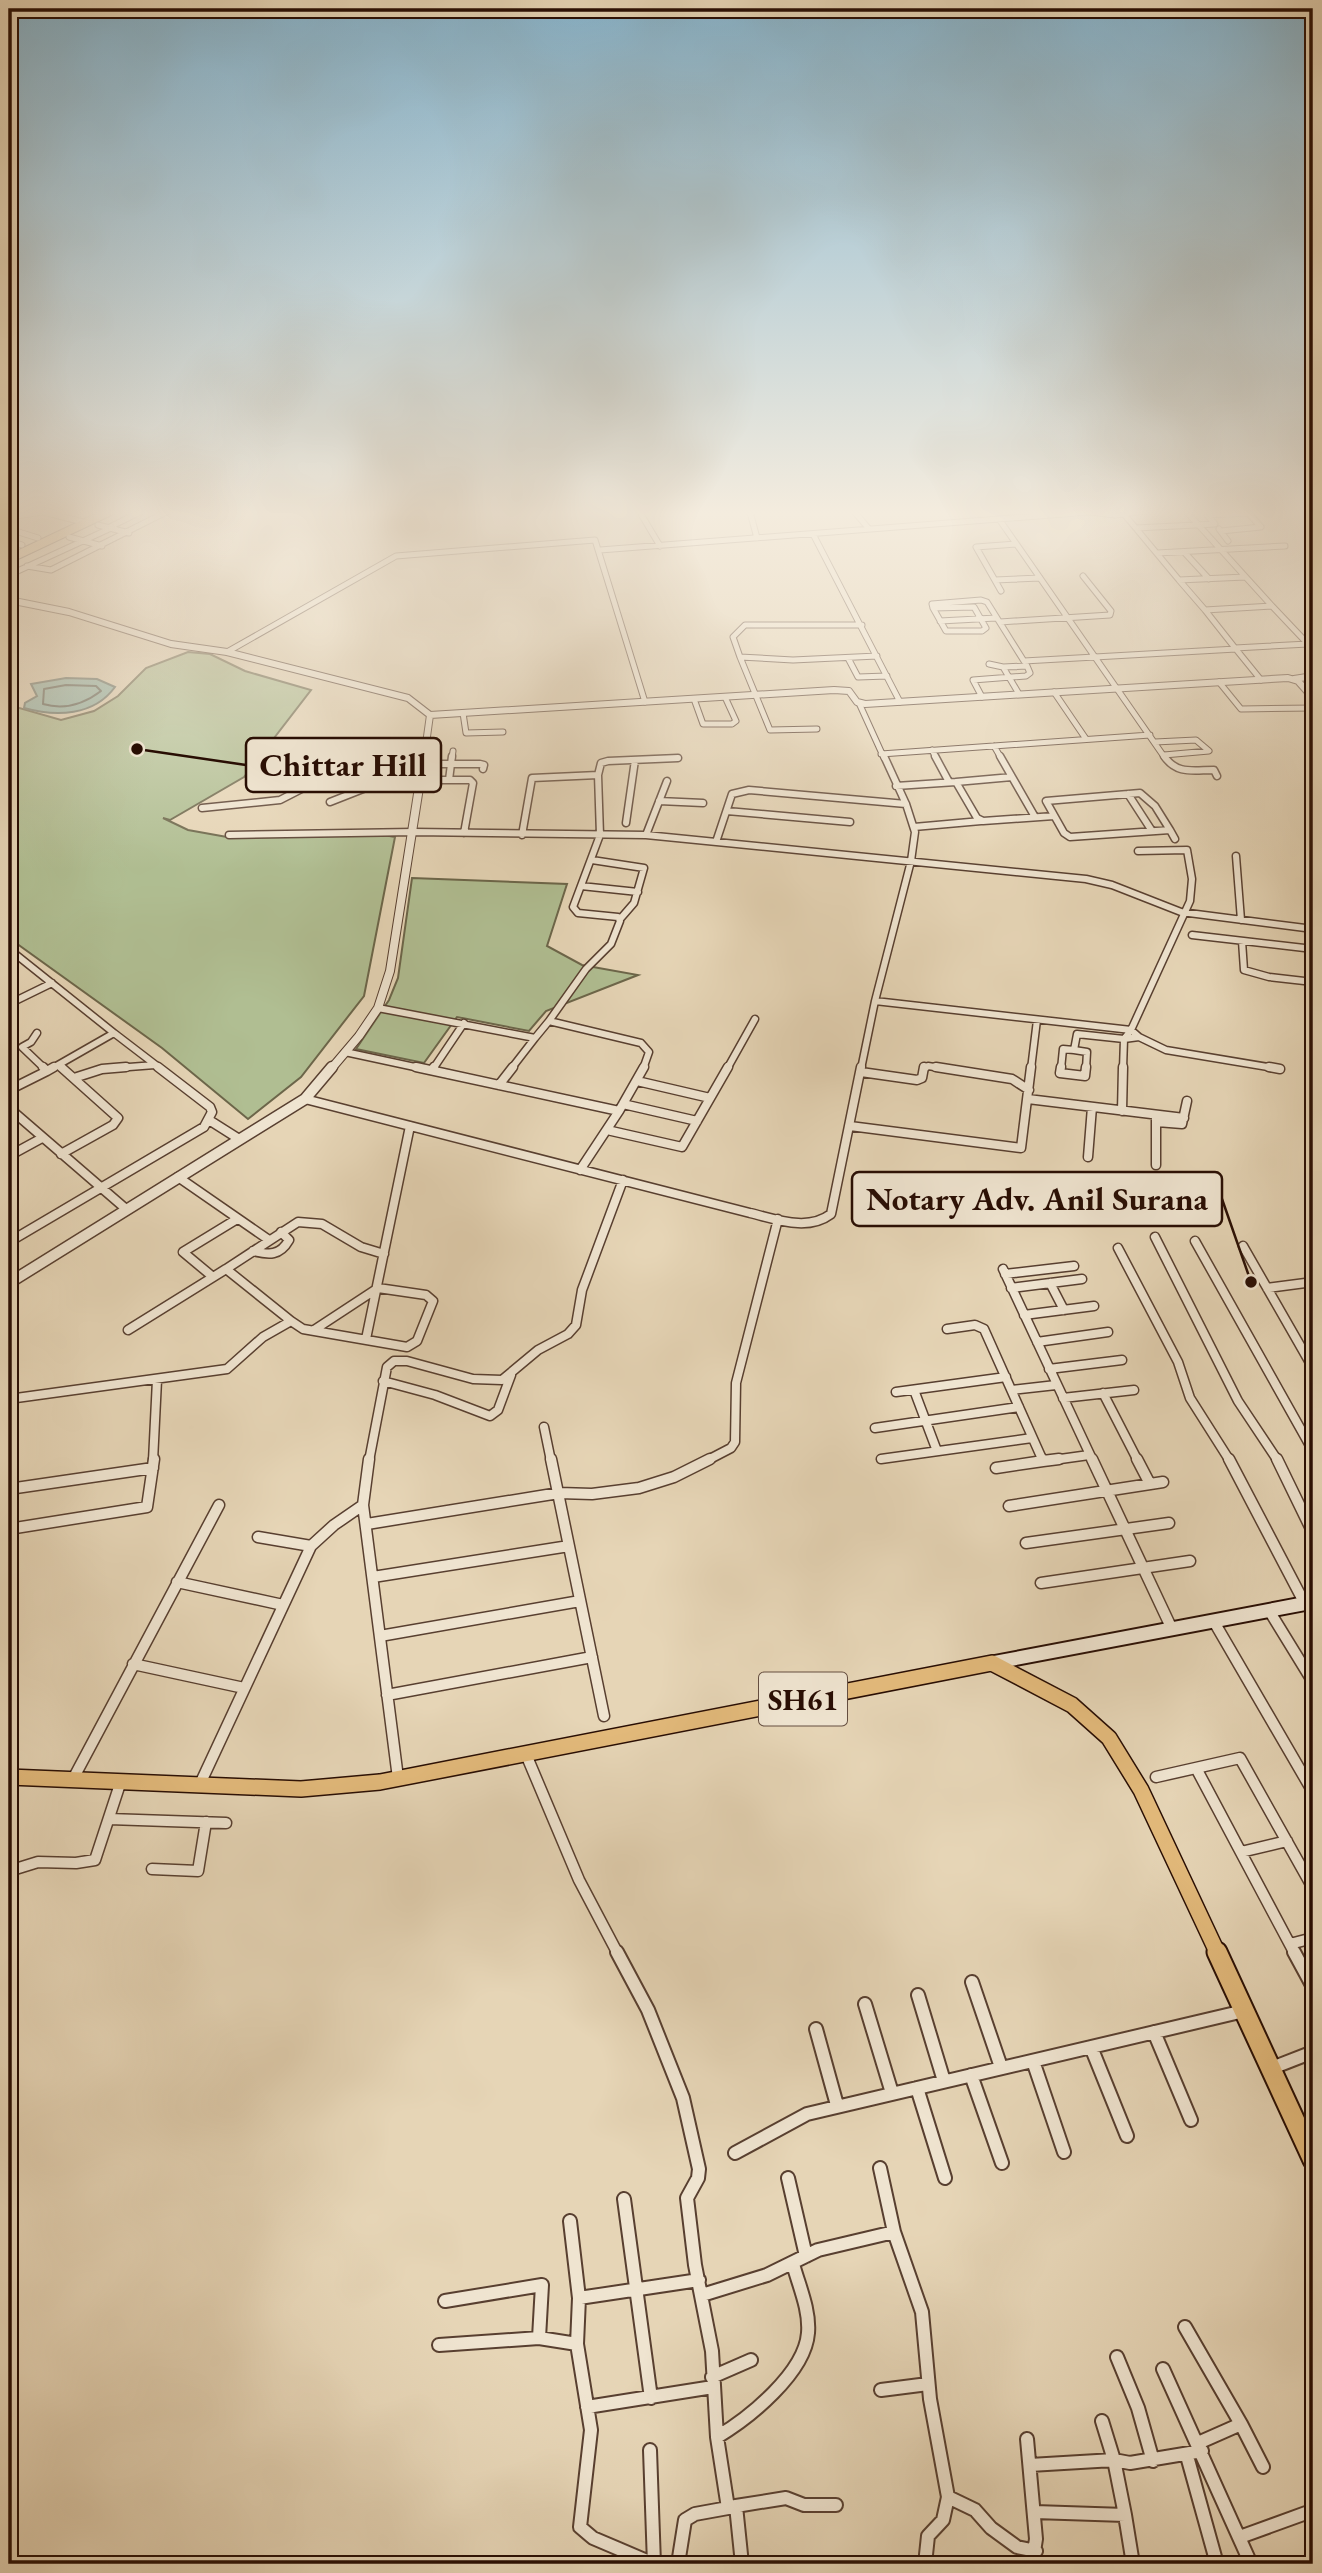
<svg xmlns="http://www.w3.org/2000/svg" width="1322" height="2573" font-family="'EB Garamond',serif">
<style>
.green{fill:#b0be92;stroke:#6c664a;stroke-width:2}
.water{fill:#96b9ac;stroke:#6a7468;stroke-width:2}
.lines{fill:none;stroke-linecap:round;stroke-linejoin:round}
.shore{stroke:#5f6358;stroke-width:2}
.minor-far4-casing{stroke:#583f30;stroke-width:7}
.minor-far3-casing{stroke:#583f30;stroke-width:9}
.minor-far2-casing{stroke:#583f30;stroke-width:11}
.minor-far1-casing{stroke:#583f30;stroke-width:13}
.minor-casing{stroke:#583f30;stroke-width:16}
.tertiary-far2-casing{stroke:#583f30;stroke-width:8}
.tertiary-far1-casing{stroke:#583f30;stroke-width:10}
.tertiary-casing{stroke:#583f30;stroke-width:13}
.secondary-casing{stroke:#280d03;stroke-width:17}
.primary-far2-casing{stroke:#280d03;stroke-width:10}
.primary-far1-casing{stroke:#280d03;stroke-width:18}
.primary-casing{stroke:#280d03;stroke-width:23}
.minor-far4{stroke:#efe4d0;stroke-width:5}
.minor-far3{stroke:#efe4d0;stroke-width:6}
.minor-far2{stroke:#efe4d0;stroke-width:8}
.minor-far1{stroke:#efe4d0;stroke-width:10}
.minor{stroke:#efe4d0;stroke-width:12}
.tertiary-far2{stroke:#efe4d0;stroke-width:6}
.tertiary-far1{stroke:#efe4d0;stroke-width:8}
.tertiary{stroke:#efe4d0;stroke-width:10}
.secondary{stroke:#efe4d0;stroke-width:13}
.primary-far2{stroke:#e3ba7b;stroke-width:8}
.primary-far1{stroke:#e3ba7b;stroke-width:15}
.primary{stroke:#e3ba7b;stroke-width:19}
.labels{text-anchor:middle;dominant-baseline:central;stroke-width:6;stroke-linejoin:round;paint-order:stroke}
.shield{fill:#efe4d0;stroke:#644e40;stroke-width:2}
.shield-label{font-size:30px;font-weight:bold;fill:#280d03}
.leader{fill:none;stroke:#280d03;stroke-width:2.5}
.callout-dot{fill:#280d03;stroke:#efe4d0;stroke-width:2.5}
.callout{fill:#efe4d0;stroke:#280d03;stroke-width:2.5}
.callout-label{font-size:33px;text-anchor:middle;font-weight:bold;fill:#280d03}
</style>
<rect width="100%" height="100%" fill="#e6d5b6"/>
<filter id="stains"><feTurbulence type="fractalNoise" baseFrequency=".00286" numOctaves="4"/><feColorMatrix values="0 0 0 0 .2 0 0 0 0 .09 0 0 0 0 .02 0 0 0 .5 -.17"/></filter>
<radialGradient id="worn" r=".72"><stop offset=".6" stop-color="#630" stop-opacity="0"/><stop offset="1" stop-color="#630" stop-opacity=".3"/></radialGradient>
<path class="green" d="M188 652 210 654 245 671 311 690 244 777 170 820 163 818 188 830 227 837 378 834 395 837 364 996 301 1077 248 1119 162 1048 9 938V705L61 720 94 711 118 696 146 668Z
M412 878 567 884 547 946 582 965 638 975 546 1011 529 1031 457 1017 424 1063 356 1049 389 1000 398 978Z"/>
<path class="water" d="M66 678 97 679 115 687C94 716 56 717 24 708L25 703 37 696 31 684Z"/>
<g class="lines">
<path class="shore" d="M66 685 96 686 101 691C84 704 64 710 43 704L44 689Z"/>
<g class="minor-far4-casing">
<path id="minor-far4" d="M638 509 660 546
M852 509 869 529
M1184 509 1272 606 1205 610 1235 648
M750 512 757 538
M1124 514 1179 580
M9 517 43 512 83 522
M999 519 1165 758
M98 525 129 533
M108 528 146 509
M1136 528 1215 524 1207 515 1248 513 1261 527 1221 531
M9 529 38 538
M1219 529 1228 541
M813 534 900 702
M69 537 102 546
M9 541 22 545
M600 550 1089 512 1115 515 1159 509
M1184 552 1209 579
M1157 553 1285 546
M27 566 51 570 172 509
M9 575 111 528
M995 580 1040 578
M1001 591 976 547 1016 544
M974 607 986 628 982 631H946L933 608Z
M933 608 932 604 981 600 987 602 1027 666 1030 673 1026 676 973 680 982 697
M1205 610 1179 580 1245 577
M940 621 996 618
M1000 622 1110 615 1111 611 1083 576
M227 652 396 556 595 540 645 702
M740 657 733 637 745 625H862
M848 658 858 677 887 676
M1024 661 1236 649
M989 664 1003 667
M1261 680 1235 648 1308 644 1272 606
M1219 682 1241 709 1313 708
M1054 692 1086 739
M1019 694 1003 667 1027 666
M694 699 703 724H732L736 721 725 697
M859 703 884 758
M463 713 466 733 503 732
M817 729 770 730 740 657 793 660 877 656
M1155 742 1196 740 1209 751 1164 755
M994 746 1001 758
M932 750 936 758
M881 754 1150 735
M452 758 453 751"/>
</g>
<g class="minor-far3-casing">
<path id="minor-far3" d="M935 756 949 782
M1000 756 1035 817
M1164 756C1177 775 1193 770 1214 770L1217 776
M424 764H480L484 765 483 769
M598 775 601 763 608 761 678 758
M449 780 452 756
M956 782 1012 777
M896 786 956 782 977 818 983 821 1054 816
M1140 793 1155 806 1170 830 1070 837 1064 833 1046 801Z
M1128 794 1152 831
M659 801 703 803
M330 802 386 780H470L473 783 464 833
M202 808 280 800 319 780 349 773 423 771
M727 811 850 822
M626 823 635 760
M914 827 981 821
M1170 830 1175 839
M229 835 414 832 646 835 1086 879 1112 885 1181 912 1313 929
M522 835 532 778 598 775 600 835 573 907 578 913 618 917 620 921 611 944 586 969 549 1021
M646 835 667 781
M716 842 732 794 749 790 906 804
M1236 856 1241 920
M592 860 644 868 634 903 621 918
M581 886 638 892
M1192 935 1313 949
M1242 941 1244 970 1269 977 1313 982
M9 949 114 1033
M875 1001 1131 1030 1190 901 1192 879 1187 850 1138 851
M9 1004 52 983
M378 1008 535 1038 549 1021 641 1043 649 1052 643 1069
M1131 1030 1139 1037 1124 1039Z
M37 1033 31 1042 22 1047 45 1069
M9 1036 13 1040 9 1042
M1139 1037 1166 1050 1280 1069
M1074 1050 1087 1052 1086 1069
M1074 1050 1077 1034 1124 1039
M345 1052 424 1069
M59 1065 63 1069
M51 1069 114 1033 161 1069
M103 1069 155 1065
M433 1069 464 1023
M511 1069 535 1038
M727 1069 755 1019
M861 1069 875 1001 911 861 915 832 906 804 884 756
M924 1069 928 1066 947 1069
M1031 1069 1037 1020
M1061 1069 1063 1049 1074 1050
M1123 1069 1124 1039"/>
</g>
<g class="minor-far2-casing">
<path id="minor-far2" d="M416 1067 619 1111 580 1170
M936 1067 1012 1079 1029 1090
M1061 1067 1060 1073 1085 1076 1086 1067
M1269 1067 1280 1069
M432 1070 434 1067
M47 1071 54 1067
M861 1072 917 1080 922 1078 924 1067
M74 1078 102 1069 126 1067
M637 1081 710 1098
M499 1085 513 1067
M9 1090 47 1071 43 1067
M305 1099 750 1213C776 1219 807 1232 831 1214L861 1067
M1028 1099 1184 1118
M623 1104 697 1121
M9 1108 126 1209
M619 1111 644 1067
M1122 1111 1123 1067
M1156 1115V1165
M209 1120 239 1139
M1157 1122 1182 1124 1187 1101
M850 1126 1021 1148 1031 1067
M607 1130 682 1147 728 1067
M61 1154 113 1125 118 1118 61 1067
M9 1156 42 1138
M1088 1157 1092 1107
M178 1177 269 1240
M1155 1237 1238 1401 1278 1461
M1195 1241 1313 1451
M9 1242 204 1127 212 1112 210 1107 158 1067
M1243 1246 1313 1368
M1118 1248 1178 1362 1190 1398 1230 1461
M253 1251C269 1255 280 1256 289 1240L281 1232
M1003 1269 1093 1461
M1005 1274 1074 1266
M213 1277 183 1252 237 1219
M1050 1283 1064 1310
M1011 1288 1082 1279
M1267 1288 1313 1282
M1024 1315 1094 1306
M291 1321 303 1329 407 1347 417 1341 433 1301 426 1295 378 1288 314 1330
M947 1329 975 1325 984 1329 1043 1461
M128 1330 226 1269
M366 1339 410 1126
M1037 1342 1108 1332
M1049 1369 1122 1360
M383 1381 435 1395 490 1416 498 1410 511 1375
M914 1390 937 1451
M1012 1390 1056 1385
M896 1392 1006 1377
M1103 1393 1138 1461
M1063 1398 1134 1390
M9 1399 227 1369 263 1337 291 1321 226 1269 298 1222 322 1224 361 1247 384 1254
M544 1427 551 1461
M875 1428 1019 1407
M881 1459 1032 1438
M153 1461 157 1380
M369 1461 387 1367 394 1361H407L473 1379 502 1380 538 1350 568 1334 576 1325 582 1290 623 1180
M706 1461 731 1448 735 1442 736 1383 778 1219
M1046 1461 1089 1455"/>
</g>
<g class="minor-far1-casing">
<path id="minor-far1" d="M369 1459 363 1505 398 1778
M551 1459 604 1716
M1042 1459 1043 1461 1059 1459
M1092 1459 1171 1627
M1137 1459 1150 1484
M1229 1459 1305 1604
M1277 1459 1313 1533
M996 1468 1043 1461
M9 1489 153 1468
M1009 1506 1163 1482
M367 1524 559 1493 592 1494 639 1488 674 1477 710 1459
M9 1529 147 1507 154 1459
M258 1537 311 1546
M1026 1543 1169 1523
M373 1577 569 1546
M177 1582 283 1605
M1041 1583 1190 1561
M1270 1612 1313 1682
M1213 1620 1313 1792
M380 1636 580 1601
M133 1664 244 1688
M387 1695 592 1657
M525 1752 579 1880 618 1954
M1196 1768 1295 1954
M1156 1777 1240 1758 1313 1888
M73 1779 219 1505
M200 1784 311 1546 334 1525 363 1505
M109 1819 226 1823
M1241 1852 1287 1841
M152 1869 198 1871 206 1822
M9 1871 38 1862 76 1863 95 1860 121 1781
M1290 1944 1313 1938"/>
</g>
<g class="minor-casing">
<path id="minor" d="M617 1952 648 2010 683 2098 699 2169 698 2178 687 2198 695 2265 712 2351 717 2437 728 2508 695 2514 685 2520 678 2564
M1294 1952 1313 1987
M972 1982 1001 2067
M918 1995 944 2081
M865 2004 892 2093
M816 2029 837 2105
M1154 2032 1191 2120
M1091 2047 1127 2136
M1033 2061 1064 2152
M1272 2068 1313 2052
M971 2075 1002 2163
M917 2088 945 2178
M735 2153 807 2114 1244 2011
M880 2168 894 2232 922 2312 930 2399 948 2497 943 2520 928 2536 925 2564
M788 2178 806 2256
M624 2199 651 2398
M570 2221 579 2298 577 2344 591 2430 580 2527 593 2538 654 2564
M702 2295 767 2275 818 2250 894 2232
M579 2298 699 2280
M445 2301 542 2285 539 2338
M1185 2327 1241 2424 1198 2443
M439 2345 539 2338 577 2344
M1117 2357 1138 2408 1153 2461
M1163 2369 1251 2564
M712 2377 751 2360
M881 2390 928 2384
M587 2407 713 2387
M1241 2424 1263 2467
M717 2437C749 2418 805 2373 808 2333 810 2310 799 2286 793 2264
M1027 2439 1036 2539 1032 2564
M650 2450 654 2564
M1187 2456 1217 2564
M1030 2465 1114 2460 1130 2463 1202 2451
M948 2497 975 2510 991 2528 1017 2547 1036 2551
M736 2506 786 2498 804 2505H836
M731 2507 736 2506 742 2564
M1035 2512 1125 2515 1114 2460 1102 2421
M1125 2515 1133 2564
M1240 2537 1306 2513"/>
</g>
<g class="tertiary-far2-casing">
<path id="tertiary-far2" d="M9 600 69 612 171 644 227 652 408 698 430 715 424 758
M1294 679 1313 676
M430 715 834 690 849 691 857 702 865 704 1288 678 1298 681 1313 698"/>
</g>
<g class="tertiary-far1-casing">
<path id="tertiary-far1" d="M331 1069 359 1036 378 1008 390 971 424 756"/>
</g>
<g class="tertiary-casing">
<path id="tertiary" d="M9 1283 305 1099 332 1067"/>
</g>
<g class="secondary-casing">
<path id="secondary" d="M992 1663 1313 1602"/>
</g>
<g class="primary-far2-casing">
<path id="primary-far2" d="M9 559 115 509"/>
</g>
<g class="primary-far1-casing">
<path id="primary-far1" d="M9 1777 301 1789 380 1782 992 1663 1072 1705 1109 1738 1141 1790 1218 1954"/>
</g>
<g class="primary-casing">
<path id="primary" d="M1217 1952 1313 2160"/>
</g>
<use href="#minor-far4" class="minor-far4"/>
<use href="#minor-far3" class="minor-far3"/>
<use href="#minor-far2" class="minor-far2"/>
<use href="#minor-far1" class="minor-far1"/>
<use href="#minor" class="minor"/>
<use href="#tertiary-far2" class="tertiary-far2"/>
<use href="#tertiary-far1" class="tertiary-far1"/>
<use href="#tertiary" class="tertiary"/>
<use href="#secondary" class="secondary"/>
<use href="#primary-far2" class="primary-far2"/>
<use href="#primary-far1" class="primary-far1"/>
<use href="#primary" class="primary"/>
</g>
<linearGradient id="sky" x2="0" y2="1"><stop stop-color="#87b6d0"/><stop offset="0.59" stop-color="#f4ecde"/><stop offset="1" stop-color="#f4ecde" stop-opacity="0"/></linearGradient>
<rect width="1322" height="870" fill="url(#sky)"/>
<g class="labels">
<rect class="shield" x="759" y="1672.5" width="88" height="53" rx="5"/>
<g class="shield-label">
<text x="803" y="1699">SH61</text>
</g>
</g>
<path class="leader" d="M137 749L246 765M1251 1282L1222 1199"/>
<g class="callout-dot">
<circle cx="137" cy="749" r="7"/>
<circle cx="1251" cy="1282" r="7"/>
</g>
<g class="callout">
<rect x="246" y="738" width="195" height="54" rx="7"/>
<rect x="852" y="1172" width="370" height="54" rx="7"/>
</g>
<g class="callout-label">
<text x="343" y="776">Chittar Hill</text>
<text x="1037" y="1210">Notary Adv. Anil Surana</text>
</g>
<rect width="1322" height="2573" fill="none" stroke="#e6d5b6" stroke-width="35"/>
<rect x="10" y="10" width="1301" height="2552" fill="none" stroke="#280d03" stroke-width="3.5"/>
<rect x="18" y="18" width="1287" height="2538" fill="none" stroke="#280d03" stroke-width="2"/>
<rect width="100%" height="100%" filter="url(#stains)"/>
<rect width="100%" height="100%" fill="url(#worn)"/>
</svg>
